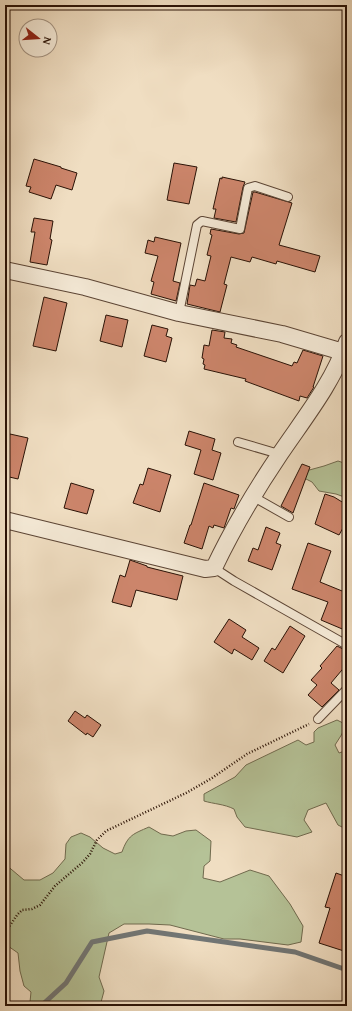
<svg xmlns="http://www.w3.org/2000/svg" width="352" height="1011" font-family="'Gentium Book Plus',serif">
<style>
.green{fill:#b5c297;stroke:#706a4e}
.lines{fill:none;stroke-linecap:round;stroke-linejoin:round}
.stream{stroke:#717675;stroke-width:5}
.building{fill:#cc856b;stroke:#2a1206}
.service-casing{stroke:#5c4535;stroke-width:10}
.minor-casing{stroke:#5c4535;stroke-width:18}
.path{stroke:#2a1206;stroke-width:2.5;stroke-dasharray:1 2;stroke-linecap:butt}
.service{stroke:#f5ead7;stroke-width:8}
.minor{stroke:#f5ead7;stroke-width:16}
</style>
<rect width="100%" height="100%" fill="#f0dec2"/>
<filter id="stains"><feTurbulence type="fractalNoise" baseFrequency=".005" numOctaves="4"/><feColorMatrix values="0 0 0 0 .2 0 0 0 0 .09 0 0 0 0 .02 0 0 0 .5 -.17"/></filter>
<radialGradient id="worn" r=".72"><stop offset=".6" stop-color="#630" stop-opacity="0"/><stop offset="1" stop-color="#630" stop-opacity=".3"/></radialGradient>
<path class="green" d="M338 461 347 464V498L336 494 319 491 312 482 304 478 302 472 324 466Z
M337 720 345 724 342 734 335 745 339 753 347 750V827L344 828 338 825 326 803 308 810 304 820 312 832 297 837 245 827 237 817 234 809C224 804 214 804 204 801V794L235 777 246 765 298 740 306 745 314 742V732L318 728Z
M149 827 161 834 173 836 186 831 196 830 211 841 210 861 204 866 203 878 220 882 250 870 269 876 290 904 303 926 301 942 288 945 240 939H224L170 925 149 924H124L109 933 99 977 104 991 100 1006H28L30 1002 31 992 24 986 20 971 18 953 8 946H5V864L24 880H40L53 873 65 859 66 844 71 837 81 833 90 837 103 848 115 854 122 852C128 835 133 834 149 827Z"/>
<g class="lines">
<path class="stream" d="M41 1006 66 983 92 942 147 931 295 952 347 970"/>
</g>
<path class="building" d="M34 159 61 167V168L77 173 72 190 56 185 51 199 29 192 31 187 26 186Z
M174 163 197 167 189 204 167 200Z
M222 177 245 182 243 187 236 222 214 218 216 209H213L220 178 222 179Z
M253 192H255L292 203 279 245 320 256 315 272 277 261 276 264 252 257 250 262 231 257 224 284 227 285 220 312 187 304 190 285 195 286 197 279 205 281 211 256 207 255 212 235 210 234 211 229 239 234 244 233Z
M34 218 53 221 50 239 52 240 47 265 30 262 35 232H31Z
M155 237 181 243 173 281 180 283 176 301 151 294 154 282 151 281 158 256 145 253 148 240 154 242Z
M44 297 67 303 56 351 33 346Z
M106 315 128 320 122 347 100 341Z
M152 325 168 329 166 336 172 338 166 362 144 356Z
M212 330 225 332 224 338 232 339 231 343 237 345 236 347 292 366 294 362 297 363 303 350 323 356 313 387H314L307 398 300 396 299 401 245 381 246 379 204 369 205 365 203 364 204 359 202 358 204 345 209 346Z
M189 431 215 439 212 450 221 453 213 480 194 474 201 450 185 445Z
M10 434 28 438 18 479 5 476V444L7 445Z
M302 464 310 467 293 513 281 506Z
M148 468 171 475 160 512 133 503 140 484 143 485Z
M71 483 94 490 87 514 64 508Z
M204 483 239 495 234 509 231 508 224 528 214 525 213 528 209 526 202 549 184 543 190 525H191Z
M325 494 334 497 347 505V521L339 535 315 524Z
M266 527 280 533 276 543 281 545 272 570 248 561 253 548 258 550Z
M308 543 331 551 320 582 347 593V631L321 620 328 602 292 589Z
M130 560 147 566V567L183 576 177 600 136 590 131 607 112 602 120 575 125 577Z
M229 619 246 630 242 637 259 648 252 660 234 649 232 654 214 642Z
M290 626 305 636 283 673 264 661 272 648 275 650Z
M337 646 347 651V664L331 683 339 690 322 707 308 695 317 685 311 680 322 668 320 666Z
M75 711 85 718 87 715 101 725 93 737 87 733 86 735 68 721Z
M336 873 347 877V952L319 943 330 908 325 907Z"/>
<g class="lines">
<g class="service-casing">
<path id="service" d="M179 313 197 225 202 221 240 229 248 188 255 186 288 197
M238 442 279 454
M252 496 289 517
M214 568 234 581 347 645
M318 719 347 689"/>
</g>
<g class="minor-casing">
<path id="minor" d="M5 270 85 287 179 313 282 334 343 352
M5 520 205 569 214 568C233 528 255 491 280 454 305 417 332 384 347 342"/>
</g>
<path class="path" d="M5 930 9 927 17 915 22 910 32 909 40 905 55 886 83 862 90 854 97 840 106 831 186 793 212 778 247 754 309 724"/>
<use href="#service" class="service"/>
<use href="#minor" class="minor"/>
</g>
<rect width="352" height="1011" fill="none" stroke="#f0dec2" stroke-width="20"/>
<rect x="6" y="6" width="340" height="999" fill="none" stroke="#2a1206" stroke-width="2"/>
<rect x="10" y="10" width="332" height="991" fill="none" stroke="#2a1206"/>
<g transform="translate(38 38) rotate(107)"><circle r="19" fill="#f5ead7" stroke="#a49483"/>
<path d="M0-3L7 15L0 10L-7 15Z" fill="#8f2418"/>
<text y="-6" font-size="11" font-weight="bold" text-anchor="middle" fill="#2a1206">N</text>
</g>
<rect width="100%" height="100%" filter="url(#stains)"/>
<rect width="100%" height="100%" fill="url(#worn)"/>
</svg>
